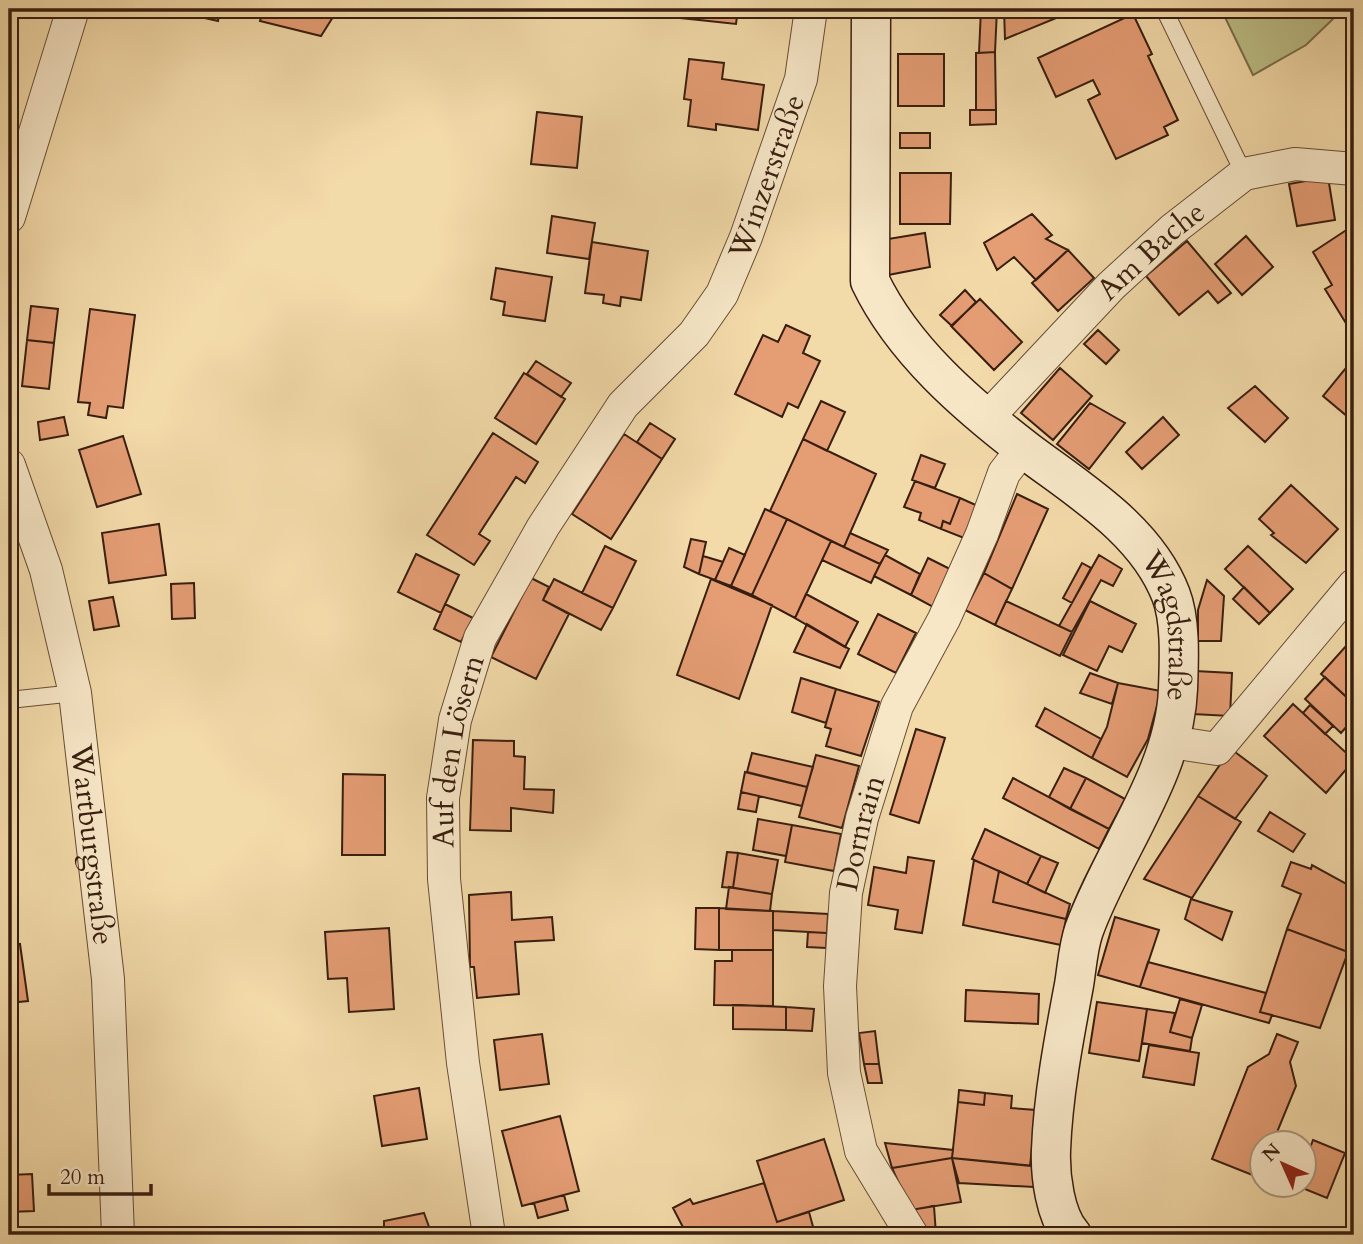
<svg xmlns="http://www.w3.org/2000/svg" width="1363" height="1244" font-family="Cardo,serif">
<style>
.green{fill:#bcbf87;stroke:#7a6e4c;stroke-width:2}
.building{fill:#e59d74;stroke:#381e10;stroke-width:2}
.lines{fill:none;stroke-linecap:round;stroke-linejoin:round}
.lane-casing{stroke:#674d36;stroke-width:18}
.street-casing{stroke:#674d36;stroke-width:34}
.secondary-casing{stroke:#381e10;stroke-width:41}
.lane{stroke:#f7e7c7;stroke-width:16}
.street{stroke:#f7e7c7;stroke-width:32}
.secondary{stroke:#f7e7c7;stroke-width:38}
.labels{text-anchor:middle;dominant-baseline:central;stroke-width:6;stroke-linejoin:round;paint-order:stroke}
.street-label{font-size:30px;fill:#381e10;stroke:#f7e7c7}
</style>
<rect width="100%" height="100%" fill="#f3daa9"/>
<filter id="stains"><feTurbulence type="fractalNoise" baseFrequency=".00286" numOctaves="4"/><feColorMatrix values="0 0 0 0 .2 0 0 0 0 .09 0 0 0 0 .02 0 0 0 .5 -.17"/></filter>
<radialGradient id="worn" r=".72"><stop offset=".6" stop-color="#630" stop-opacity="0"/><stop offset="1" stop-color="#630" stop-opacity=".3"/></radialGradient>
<path class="green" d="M1221 9H1331L1335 17 1306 45 1253 75Z"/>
<path class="building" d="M178 9H220L218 21 178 12Z
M263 9H338L321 36 260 21Z
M682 9H738L736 24 681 18Z
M981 9H997L995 52 979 53Z
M1004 9H1061V16L1005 39Z
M1133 14 1152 54 1148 56 1178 120 1164 127 1168 135 1116 159 1088 100 1100 94 1093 80 1056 97 1038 58Z
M995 52 996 110H976V53Z
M898 54H944V106H898Z
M689 59 724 63 722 79 764 85 758 130 716 124V130L688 126 691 100 684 99Z
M970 110H996V124L970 125Z
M537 112 582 117 577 168 531 164Z
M900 133H930V148H900Z
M900 173H951L950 224H900Z
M1328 177 1335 220 1297 226 1289 184Z
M1032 214 1052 235 1046 239 1068 250 1036 280 1014 257 997 270 984 243Z
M552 216 595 223 589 259 547 253Z
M1354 225V321L1347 325 1325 289 1332 285 1313 252Z
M925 233 930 267 888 275 882 240Z
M1246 236 1273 267 1242 295 1215 264Z
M1187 241 1231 293 1218 303 1208 291 1179 315 1146 276Z
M592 242 648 251 641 300 621 297 620 306 603 303 604 295 585 293Z
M1068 250 1094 278 1058 311 1032 283Z
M496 268 552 277 545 321 503 315 505 302 491 299Z
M965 290 976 302 952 326 940 315Z
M980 299 1022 342 994 370 951 326Z
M31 306 58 309 54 343 27 340Z
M90 309 135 315 123 408 108 406 106 418 88 415 90 403 78 402Z
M786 325 810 336 803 353 820 361 798 408 788 403 782 417 735 394 763 335 778 342Z
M1098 330 1119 350 1106 364 1084 344Z
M27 340 54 343 49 389 22 386Z
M1354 358V422L1323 396Z
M536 361 571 383 561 397 527 374Z
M1060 368 1092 396 1053 440 1021 413Z
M524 373 565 399 536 444 495 418Z
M1255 386 1288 418 1265 442 1228 408Z
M821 401 845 412 827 451 803 439Z
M1090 403 1125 423 1089 469 1057 444Z
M64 417 68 435 40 440 38 422Z
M1163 417 1179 435 1142 469 1126 452Z
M650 423 675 439 662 459 637 442Z
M493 433 538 462 525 483 516 477 479 534 490 541 474 565 427 535Z
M624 434 662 459 611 539 572 514Z
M123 436 141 494 97 507 79 450Z
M803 439 876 474 844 547 770 511Z
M921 455 945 464 935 488 912 480Z
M915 481 960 498 950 524 943 521 941 529 919 520 921 513 904 507Z
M1291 485 1338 529 1306 563 1271 535 1274 533 1259 519Z
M1017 494 1048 509 1012 589 984 573Z
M960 498 978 506 964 538 941 529 943 521 950 524Z
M765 509 787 519 752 595 731 586Z
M787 519 831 541 795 618 752 595Z
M159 524 166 575 109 583 102 533Z
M850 533 888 550 880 564 844 547Z
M691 539 706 542 699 574 684 567Z
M831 541 880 564 871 583 822 560Z
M605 546 636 561 613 608 582 593Z
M1248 546 1293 589 1270 613 1225 569Z
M729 548 745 555 731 586 715 580Z
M416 554 459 575 441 613 398 592Z
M885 555 920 574 911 595 874 576Z
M1099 555 1122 569 1113 586 1101 580 1072 632 1059 626Z
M703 556 723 562 715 580 699 574Z
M928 558 954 571 935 608 911 595Z
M1082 563 1091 568 1072 603 1063 598Z
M984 573 1012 589 995 625 965 610Z
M531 578 549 587 543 600 569 614 536 679 491 657Z
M554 579 613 608 601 630 543 600Z
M711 579 772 605 739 699 677 675Z
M1207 580 1224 596 1221 641H1198V610Z
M194 583 195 618 172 619 171 584Z
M1244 587 1270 613 1259 624 1233 599Z
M806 594 858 622 845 647 795 618Z
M113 597 119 626 94 630 89 601Z
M1006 601 1072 632 1060 656 995 625Z
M1090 601 1136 624 1122 652 1109 646 1097 671 1063 655Z
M445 604 473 618 461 642 434 629Z
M878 614 916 633 896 673 858 654Z
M807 624 849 649 840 668 794 652Z
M1354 637V704L1321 674Z
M1195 671 1232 673 1230 716 1193 714Z
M1090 673 1118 683 1112 704 1080 693Z
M1325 677 1354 704V718L1341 733 1305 699Z
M801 678 836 689 826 723 792 712Z
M1118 683 1161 691 1148 739 1127 777 1092 758 1107 727Z
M836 689 879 702 861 756 826 746 831 729 825 727Z
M1293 704 1354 760 1326 793 1264 736Z
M1310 705 1333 726 1325 734 1303 713Z
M1045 708 1101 739 1092 758 1036 726Z
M916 729 945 738 919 823 890 814Z
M473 740 514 741V756L525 757 524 789 554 790 553 813 511 808V831L470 830Z
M1231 749 1267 776 1235 819 1198 796Z
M752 753 813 767 807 787 747 772Z
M816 755 859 766 842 828 799 817Z
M1064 768 1086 778 1070 809 1049 797Z
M745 772 807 787 802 806 741 792Z
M343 774 385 775V855H342Z
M1013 778 1109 829 1099 849 1003 798Z
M1086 778 1125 799 1109 829 1070 809Z
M741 792 759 796 756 812 738 809Z
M1198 796 1241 822 1192 898 1144 879Z
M1270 812 1305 834 1293 852 1258 831Z
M758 819 792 825 786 856 753 850Z
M792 825 841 834 834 871 785 862Z
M985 829 1041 856 1027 884 972 859Z
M727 852 738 853 733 888 722 887Z
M738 853 778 860 772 894 733 888Z
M1041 856 1058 863 1045 893 1027 884Z
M908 857 934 861 922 933 895 929 898 910 868 905 874 867 906 873Z
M974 860 999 871 993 902 1066 919 1061 945 963 925Z
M1291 862 1311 869 1312 865 1354 888V935L1348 952 1287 929 1301 894 1282 886Z
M999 871 1070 904 1066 919 993 902Z
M729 887 772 894 770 911 726 909Z
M511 892 512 920 552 917 554 940 515 942 519 994 477 998 474 967H470L469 895Z
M1191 899 1232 912 1222 940 1185 919Z
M696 908H719V950L695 949Z
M719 908 773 911V950H719Z
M773 911 828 914 827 933 773 930Z
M1115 917 1159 930 1140 987 1098 975Z
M389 928 394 1009 349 1012 347 978 328 979 325 932Z
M1287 929 1348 952 1320 1028 1260 1012Z
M808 932 827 933 826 948 807 947Z
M20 944 28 1001 9 1003V946Z
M732 950H773V1006L714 1005 715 961H732Z
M1148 962 1266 993 1260 1012 1272 1015 1269 1023 1140 987Z
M966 990 1039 994 1038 1024 965 1021Z
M1180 999 1202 1005 1192 1038 1170 1032Z
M1097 1002 1147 1009 1139 1061 1089 1053Z
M733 1005 786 1007V1030L733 1029Z
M786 1007 814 1009 812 1031 786 1030Z
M1147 1009 1175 1013 1170 1032 1192 1038 1190 1051 1142 1043Z
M875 1031 879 1064H864L859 1033Z
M542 1034 549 1084 500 1090 494 1040Z
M1277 1034 1298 1042 1290 1062 1296 1086 1273 1142H1262L1260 1178 1212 1159 1248 1067 1269 1054Z
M1149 1045 1199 1053 1194 1085 1143 1077Z
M864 1064H879L882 1083H868Z
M419 1088 427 1139 382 1146 374 1096Z
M959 1090 985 1093 984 1105 958 1102Z
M985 1093 1012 1096 1011 1108 1036 1110 1030 1166 952 1158 958 1102 984 1105Z
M560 1116 579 1191 522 1206 502 1131Z
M1277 1133 1299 1142H1273Z
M824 1139 844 1200 777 1222 757 1161Z
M1313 1140 1345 1153 1327 1198 1295 1185 1304 1184V1164Z
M885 1143 953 1150 952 1158 892 1168Z
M952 1158 961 1202 911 1210 892 1168Z
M952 1158 1035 1166 1034 1187 959 1183Z
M32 1174 34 1211 9 1212V1175Z
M764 1183 777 1222 809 1212 815 1234 687 1235 673 1208 690 1199 693 1204Z
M564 1195 568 1210 538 1218 534 1203Z
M934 1206 936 1235H926L911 1210Z
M424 1213 432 1235H384V1221Z"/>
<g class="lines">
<g class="lane-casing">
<path id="lane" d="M1164 9 1244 174
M9 700 75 693"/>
</g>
<g class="street-casing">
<g id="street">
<path d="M9 217 73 9"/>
<path id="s1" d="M988 417 1111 286 1172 230 1244 174 1295 164 1354 169"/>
<path id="s2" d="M9 465 46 570 75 693 108 979 118 1235"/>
<path d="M1171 742 1217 749 1354 585"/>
<path id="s3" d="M489 1235 463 1063 444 879 443 798 455 720 480 638 543 527 623 405 694 334 722 294 746 237 801 79 811 9"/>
<path id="s4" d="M912 1235 861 1151 844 1073 840 986 846 893 862 818 897 706 944 619 982 534 1004 473 1023 448"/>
</g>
</g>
<g class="secondary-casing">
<g id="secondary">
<path id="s5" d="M871 9 870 281C903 350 967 405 1027 451 1080 491 1146 530 1171 595 1181 621 1179 660 1178 689 1175 774 1112 852 1084 930 1078 947 1077 967 1074 985 1064 1038 1053 1096 1051 1150 1050 1176 1055 1216 1072 1235"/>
</g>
</g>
<use href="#lane" class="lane"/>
<use href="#street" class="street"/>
<use href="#secondary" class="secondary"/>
</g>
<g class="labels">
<g class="street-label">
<text stroke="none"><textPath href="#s3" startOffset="1153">Winzerstraße</textPath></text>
<text stroke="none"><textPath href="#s1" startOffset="233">Am Bache</textPath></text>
<text stroke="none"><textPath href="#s5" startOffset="742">Wagdstraße</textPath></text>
<text stroke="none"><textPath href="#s3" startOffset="488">Auf den Lösern</textPath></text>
<text stroke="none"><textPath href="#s4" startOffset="420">Dornrain</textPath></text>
<text stroke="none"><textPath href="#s2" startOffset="390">Wartburgstraße</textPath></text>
</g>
</g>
<rect width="1363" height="1244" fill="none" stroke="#f3daa9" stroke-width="35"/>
<rect x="10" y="10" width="1342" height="1223" fill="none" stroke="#381e10" stroke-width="3.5"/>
<rect x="18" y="18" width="1328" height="1209" fill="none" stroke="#381e10" stroke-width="2"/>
<g transform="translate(1283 1164) rotate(315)"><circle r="33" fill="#f7e7c7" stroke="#ab977e" stroke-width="2"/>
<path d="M0-5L12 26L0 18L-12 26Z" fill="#8f2418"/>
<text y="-10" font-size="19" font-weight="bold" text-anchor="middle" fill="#381e10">N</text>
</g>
<path d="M49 1184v10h102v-10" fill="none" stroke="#381e10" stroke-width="3.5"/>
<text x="60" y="1184" font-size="21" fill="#381e10" stroke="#f7e7c7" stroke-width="5" paint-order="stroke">20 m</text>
<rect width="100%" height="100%" filter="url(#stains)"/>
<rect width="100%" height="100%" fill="url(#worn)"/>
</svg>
